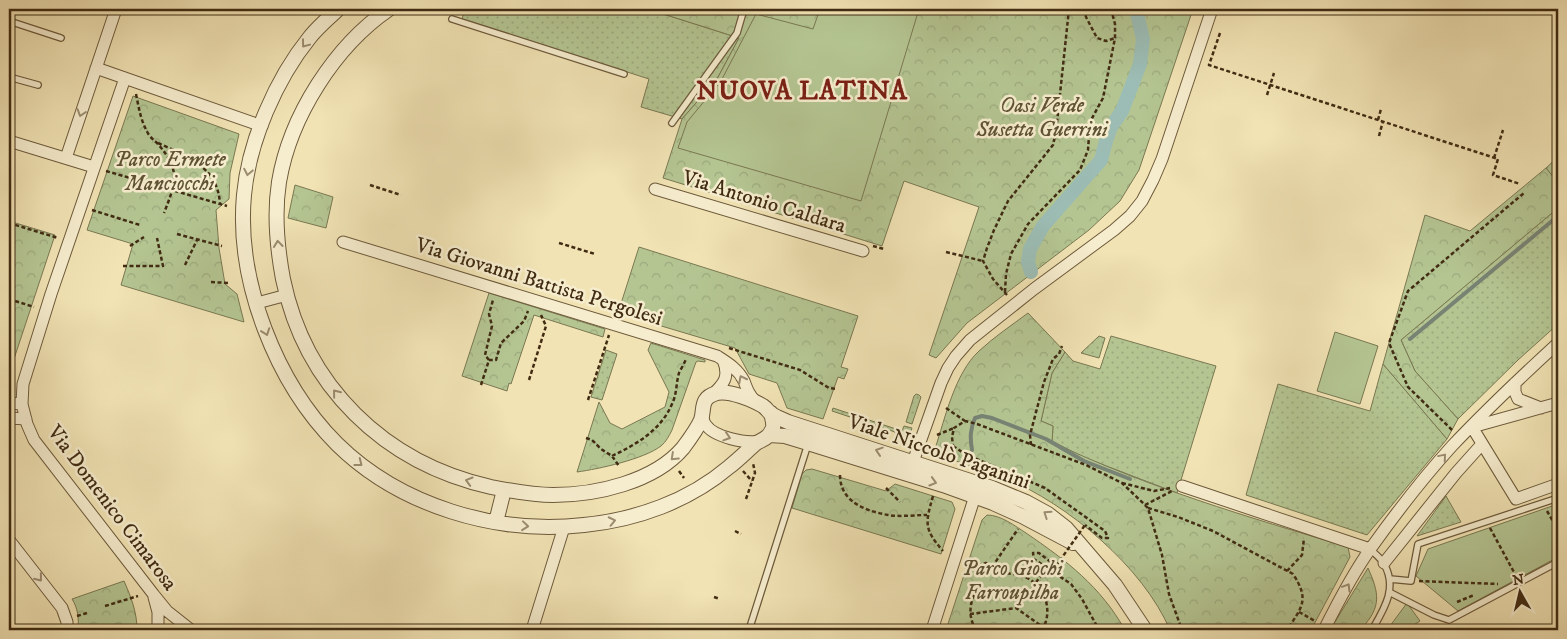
<svg xmlns="http://www.w3.org/2000/svg" width="1567" height="639" font-family="'IM FELL DW Pica',serif">
<style>
.grass{fill:url(#grass-dots);stroke:#7a7852}
.forest{fill:url(#forest-crowns);stroke:#7a7852}
.garden{fill:#b4c592;stroke:#7a7852}
.lines{fill:none;stroke-linecap:round;stroke-linejoin:round}
.stream{stroke:#788374;stroke-width:4}
.canal{stroke:#9cbdb5;stroke-width:14}
.service-casing{stroke:#6d5a3b;stroke-width:8}
.minor-casing{stroke:#6d5a3b;stroke-width:13}
.tertiary-casing{stroke:#6d5a3b;stroke-width:16}
.path{stroke:#412c13;stroke-width:2.5;stroke-dasharray:4 2.5;stroke-linecap:butt}
.service{stroke:#f6edce;stroke-width:5.5}
.minor{stroke:#f6edce;stroke-width:11}
.tertiary{stroke:#f6edce;stroke-width:14}
.path-bridge{stroke:#412c13;stroke-width:2.5;stroke-dasharray:4 2.5;stroke-linecap:butt}
.oneway{stroke:#9c8c70}
.labels{text-anchor:middle;dominant-baseline:central;stroke-width:5;stroke-linejoin:round;paint-order:stroke}
.park-label{font-size:21px;font-style:italic;fill:#5e5233;stroke:#f6edce}
.street-label{font-size:21px;fill:#412c13;stroke:#f6edce}
.district-label{font-size:26px;font-weight:bold;letter-spacing:1px;fill:#7a1f14;stroke:#f6edce}
</style>
<defs>
<pattern id="grass-dots" width="8" height="8" patternUnits="userSpaceOnUse" patternTransform="scale(1.25)"><rect width="8" height="8" fill="#b4c592"/><path d="M2 2h.1M6 6h.1" fill="none" stroke="#9ca97d" stroke-width="1.8" stroke-linecap="round"/></pattern>
<pattern id="forest-crowns" width="20" height="18" patternUnits="userSpaceOnUse" patternTransform="scale(1.25)"><rect width="20" height="18" fill="#b4c592"/><path d="M2 6a3 3 0 1 1 6 0M12 15a3 3 0 1 1 6 0" fill="none" stroke="#9ca97d"/></pattern>
</defs>
<rect width="100%" height="100%" fill="#f1e3b4"/>
<filter id="stains"><feTurbulence type="fractalNoise" baseFrequency=".004" numOctaves="4"/><feColorMatrix values="0 0 0 0 .2 0 0 0 0 .09 0 0 0 0 .02 0 0 0 .5 -.17"/></filter>
<radialGradient id="worn" r=".72"><stop offset=".6" stop-color="#630" stop-opacity="0"/><stop offset="1" stop-color="#630" stop-opacity=".3"/></radialGradient>
<path class="grass" d="M465 9H658L657 12 739 38 717 79 682 119 641 107 649 79 462 19Z
M1558 157V183L1546 168Z
M1558 208V324L1518 360 1458 419 1415 371 1401 340Z
M1099 336 1105 338 1099 358 1081 353Z
M1111 336 1216 366 1177 493 1083 457 1052 441 1053 426 1041 421 1052 373 1065 352 1073 361 1100 369Z
M606 350 617 354 602 400 591 397Z
M1383 364 1447 439 1367 535 1246 495 1278 384 1370 411Z
M916 394 919 395 921 397 912 424 906 422 914 396Z
M833 408 902 431 904 426 912 428 907 442 903 444 899 443 895 432 832 411Z
M1446 496 1461 522 1417 536Z"/>
<path class="forest" d="M658 9H1193L1139 170 1120 201 1089 230 967 323 936 358 929 355 979 207 904 181 882 246 663 178 682 119 717 79 739 38 657 12Z
M133 96 239 134 230 173 229 199 216 210 219 248 225 284 237 294 244 322 121 285 133 244 87 230Z
M1546 168 1558 183V208L1401 340 1415 371 1458 419 1447 439 1383 364 1425 215 1470 231Z
M295 185 333 197 326 228 288 218Z
M9 221 55 235 9 374Z
M639 247 858 316 841 367 848 369 844 379 838 377 823 419 787 408 777 383 749 374 735 348 618 313Z
M489 293 605 329 603 337 534 315 511 384 509 383 507 391 462 376Z
M1028 313 1065 352 1052 373 1041 421 1053 426 1052 442C1146 487 1248 517 1348 547L1350 557 1311 630H1170C1143 567 1068 504 1005 478 984 469 961 463 940 456L936 453 935 449C945 418 955 373 979 351 994 337 1012 325 1028 313Z
M651 343 705 360V362L698 361 696 362 672 430C669 436 666 442 661 446 644 459 599 469 577 472L599 402 610 423 622 429 665 407 669 392 648 350Z
M812 469 886 491 895 484 952 502 955 509 941 554 792 508 802 474 806 470Z
M987 515C1001 515 1015 526 1026 533 1067 561 1100 586 1125 630H946L982 520Z
M1368 568C1379 593 1382 606 1362 628L1359 624 1351 630H1330Z
M124 581C131 597 137 612 137 630H78C79 619 78 608 72 599Z"/>
<path class="garden" d="M820 9H919L861 201 678 148 687 122 721 81 756 14 813 29Z
M1335 332 1378 346 1360 404 1317 391Z
M1558 504V557L1458 611 1416 576 1428 549Z
M1407 603 1420 621 1409 628 1410 630H1387Z"/>
<g class="lines">
<path class="stream" d="M1410 339 1558 216
M972 450C970 438 970 429 975 418L982 416 992 418 1046 439 1084 461 1130 479"/>
<path class="canal" d="M1031 272 1028 262 1030 249 1043 226 1101 160 1106 141 1111 127 1122 111 1140 64 1143 39 1136 9"/>
<g class="service-casing">
<path id="service" d="M452 19 624 74
M9 21 61 38
M9 77 38 85
M672 123 737 33 744 9
M1370 549C1375 554 1381 558 1384 564 1398 588 1384 609 1372 630
M1390 579 1411 581 1418 544 1558 498
M1389 592 1434 615 1449 620 1558 562
M749 630 808 444"/>
</g>
<g class="minor-casing">
<path id="minor" d="M96 68 262 126
M125 78 51 294 23 384 22 404 27 424 34 440 154 595 167 611 191 630
M9 141 94 167
M66 158 116 9
M655 189 863 251
M343 242 717 356C728 363 738 369 744 381 747 389 749 395 756 402
M257 303 287 295
M1515 383V392L1518 399 1541 408
M711 396C724 384 730 377 723 360
M9 403 22 404
M1558 403 1472 427 1516 499 1558 484
M9 418 26 419
M702 418C704 420 704 423 706 425 714 437 746 444 759 441
M913 462 941 383 948 368 956 356 970 340 985 328 1034 289 1114 230 1130 216 1142 201 1153 180 1162 159 1212 9
M1182 486 1370 549
M9 540 62 608 67 622V630
M1384 563 1456 473 1482 444
M154 597 158 612V630
M532 630 564 527
M932 630 975 496
M1324 630C1338 602 1353 573 1371 548 1396 513 1423 478 1452 446 1486 410 1522 376 1558 343"/>
</g>
<g class="tertiary-casing">
<path id="tertiary" d="M338 9C329 18 319 26 310 37 276 79 249 141 244 195 236 281 276 383 337 444 400 506 497 535 584 525 636 520 689 501 729 467 738 460 746 452 755 444 759 441 764 440 768 436 769 435 772 430 773 428 774 423 772 418 771 413
M389 9C335 46 290 116 279 182 274 214 277 247 283 279 305 386 384 463 491 487 511 491 532 495 553 495 596 495 654 482 683 448 689 440 697 429 701 420 705 409 699 398 717 393 729 390 753 400 763 406 766 408 768 411 770 413 775 417 782 419 788 422L992 488 1026 502 1048 514 1066 528 1115 585 1145 630
M769 435 785 436 808 443 943 485 993 503 1022 516 1073 543
M496 522 504 490"/>
</g>
<path class="path" d="M1084 9 1086 17 1097 38 1106 41 1115 38
M1220 33 1209 65 1498 159 1493 175 1520 184
M136 94C139 109 141 122 149 135 152 139 155 141 158 144 181 171 176 182 164 213
M1267 95 1274 73
M1378 120 1381 109
M1379 136 1383 121
M158 143C187 156 218 167 220 204
M1494 158 1503 130
M106 171 227 206
M370 185 401 195
M92 210 140 225
M9 223 58 238
M177 234 222 246
M559 243 595 254
M130 246 144 237
M873 246 884 249
M946 252 983 261
M185 265 197 240
M123 266H163L157 238
M211 282 228 283
M1005 292 1006 274 1011 254 1028 224 1080 170 1088 150 1090 122 1103 98 1115 38V24L1111 9
M1007 295 993 279 983 261 987 248 994 230 1008 201 1053 145 1056 132 1069 9
M9 299 34 307
M729 348 800 370 829 388 837 389
M489 360 485 355 492 326 489 314 493 300
M529 380 546 326 541 315
M481 385 489 360H496L501 343 524 321 528 311
M588 400 609 335
M946 408 965 421
M1452 430 1408 387 1389 343 1408 291 1524 193
M937 435 954 428
M586 438 592 440 601 449 612 456 619 466
M1031 445 1030 435 1044 382 1053 359 1059 354 1062 346
M953 446 965 454 1045 488 1105 531 1108 538H1102L1085 525
M612 456C637 444 661 430 672 404 677 394 676 383 679 373 681 369 684 364 686 359
M948 460 953 446 952 437 954 428 965 421 977 424 1086 465 1122 483 1145 505 1148 508 1162 555 1169 594 1182 630
M679 471 684 478
M743 471 752 481
M840 475C840 502 866 511 888 515 901 517 915 515 927 515
M1122 483 1154 491 1170 488
M886 488 900 502
M933 496C925 524 924 529 943 551
M746 499 755 473 753 463
M1145 505 1172 491
M1148 508 1178 517 1213 531 1293 574C1310 600 1302 607 1287 630
M1547 511 1558 530
M1490 528 1515 574
M735 531 741 534
M1056 566 1039 553H1033L1034 559 1071 584 1082 599 1099 630
M992 567 1018 529
M965 569 986 563C990 566 995 570 999 572 1006 574 1015 573 1022 576 1045 583 1054 611 1042 630
M1287 571 1302 555 1304 538
M1419 581 1498 584
M974 595C969 606 969 619 976 630
M714 597 720 599
M1457 602 1474 595
M105 606 138 596
M1016 608 1047 568
M1299 612 1315 621
M970 614 1016 608 1047 630
M77 616 87 613
M1546 630 1558 623"/>
<use href="#service" class="service"/>
<use href="#minor" class="minor"/>
<use href="#tertiary" class="tertiary"/>
<path class="path-bridge" d="M1056 566 1085 525"/>
</g>
<defs><path id="oneway-chevron" d="M-2-3.5L2.5 0L-2 3.5" fill="none" stroke-width="1.6" stroke-linecap="round" stroke-linejoin="round" transform="scale(1.25)"/></defs>
<g class="oneway">
<use href="#oneway-chevron" transform="translate(305 44) rotate(127)"/>
<use href="#oneway-chevron" transform="translate(81 113) rotate(108)"/>
<use href="#oneway-chevron" transform="translate(248 172) rotate(101)"/>
<use href="#oneway-chevron" transform="translate(278 244) rotate(-96)"/>
<use href="#oneway-chevron" transform="translate(266 332) rotate(70)"/>
<use href="#oneway-chevron" transform="translate(742 379) rotate(-117)"/>
<use href="#oneway-chevron" transform="translate(336 393) rotate(-129)"/>
<use href="#oneway-chevron" transform="translate(727 437) rotate(18)"/>
<use href="#oneway-chevron" transform="translate(879 451) rotate(-162)"/>
<use href="#oneway-chevron" transform="translate(674 457) rotate(137)"/>
<use href="#oneway-chevron" transform="translate(1443 457) rotate(-50)"/>
<use href="#oneway-chevron" transform="translate(359 463) rotate(38)"/>
<use href="#oneway-chevron" transform="translate(469 481) rotate(-164)"/>
<use href="#oneway-chevron" transform="translate(933 482) rotate(17)"/>
<use href="#oneway-chevron" transform="translate(1047 514) rotate(-146)"/>
<use href="#oneway-chevron" transform="translate(612 521) rotate(-12)"/>
<use href="#oneway-chevron" transform="translate(525 526) rotate(6)"/>
<use href="#oneway-chevron" transform="translate(39 578) rotate(51)"/>
<use href="#oneway-chevron" transform="translate(1347 587) rotate(-59)"/>
</g>
<g class="labels">
<g class="park-label">
<text x="1042" y="106">Oasi Verde<tspan x="1042" dy="24">Susetta Guerrini</tspan></text>
<text x="170" y="160">Parco Ermete<tspan x="170" dy="24">Manciocchi</tspan></text>
<text x="1012" y="569">Parco Giochi<tspan x="1012" dy="24">Farroupilha</tspan></text>
</g>
<g class="street-label">
<text transform="translate(764 202) rotate(17)">Via Antonio Caldara</text>
<text transform="translate(539 282) rotate(17)">Via Giovanni Battista Pergolesi</text>
<text transform="translate(939 452) rotate(19)">Viale Niccolò Paganini</text>
<text transform="translate(112 508) rotate(53)">Via Domenico Cimarosa</text>
</g>
<g class="district-label">
<text x="802" y="91">NUOVA LATINA</text>
</g>
</g>
<rect width="1567" height="639" fill="none" stroke="#f1e3b4" stroke-width="30"/>
<rect x="10" y="10" width="1547" height="619" fill="none" stroke="#412c13" stroke-width="2.5"/>
<rect x="15" y="15" width="1537" height="609" fill="none" stroke="#412c13"/>
<g transform="translate(1520 592) rotate(352)" stroke="#f6edce" stroke-width="4" paint-order="stroke">
<path d="M0-4L9 19L0 12L-9 19Z" fill="#412c13"/>
<text y="-8" font-size="14" font-weight="bold" text-anchor="middle" fill="#412c13">N</text>
</g>
<rect width="100%" height="100%" filter="url(#stains)"/>
<rect width="100%" height="100%" fill="url(#worn)"/>
</svg>
